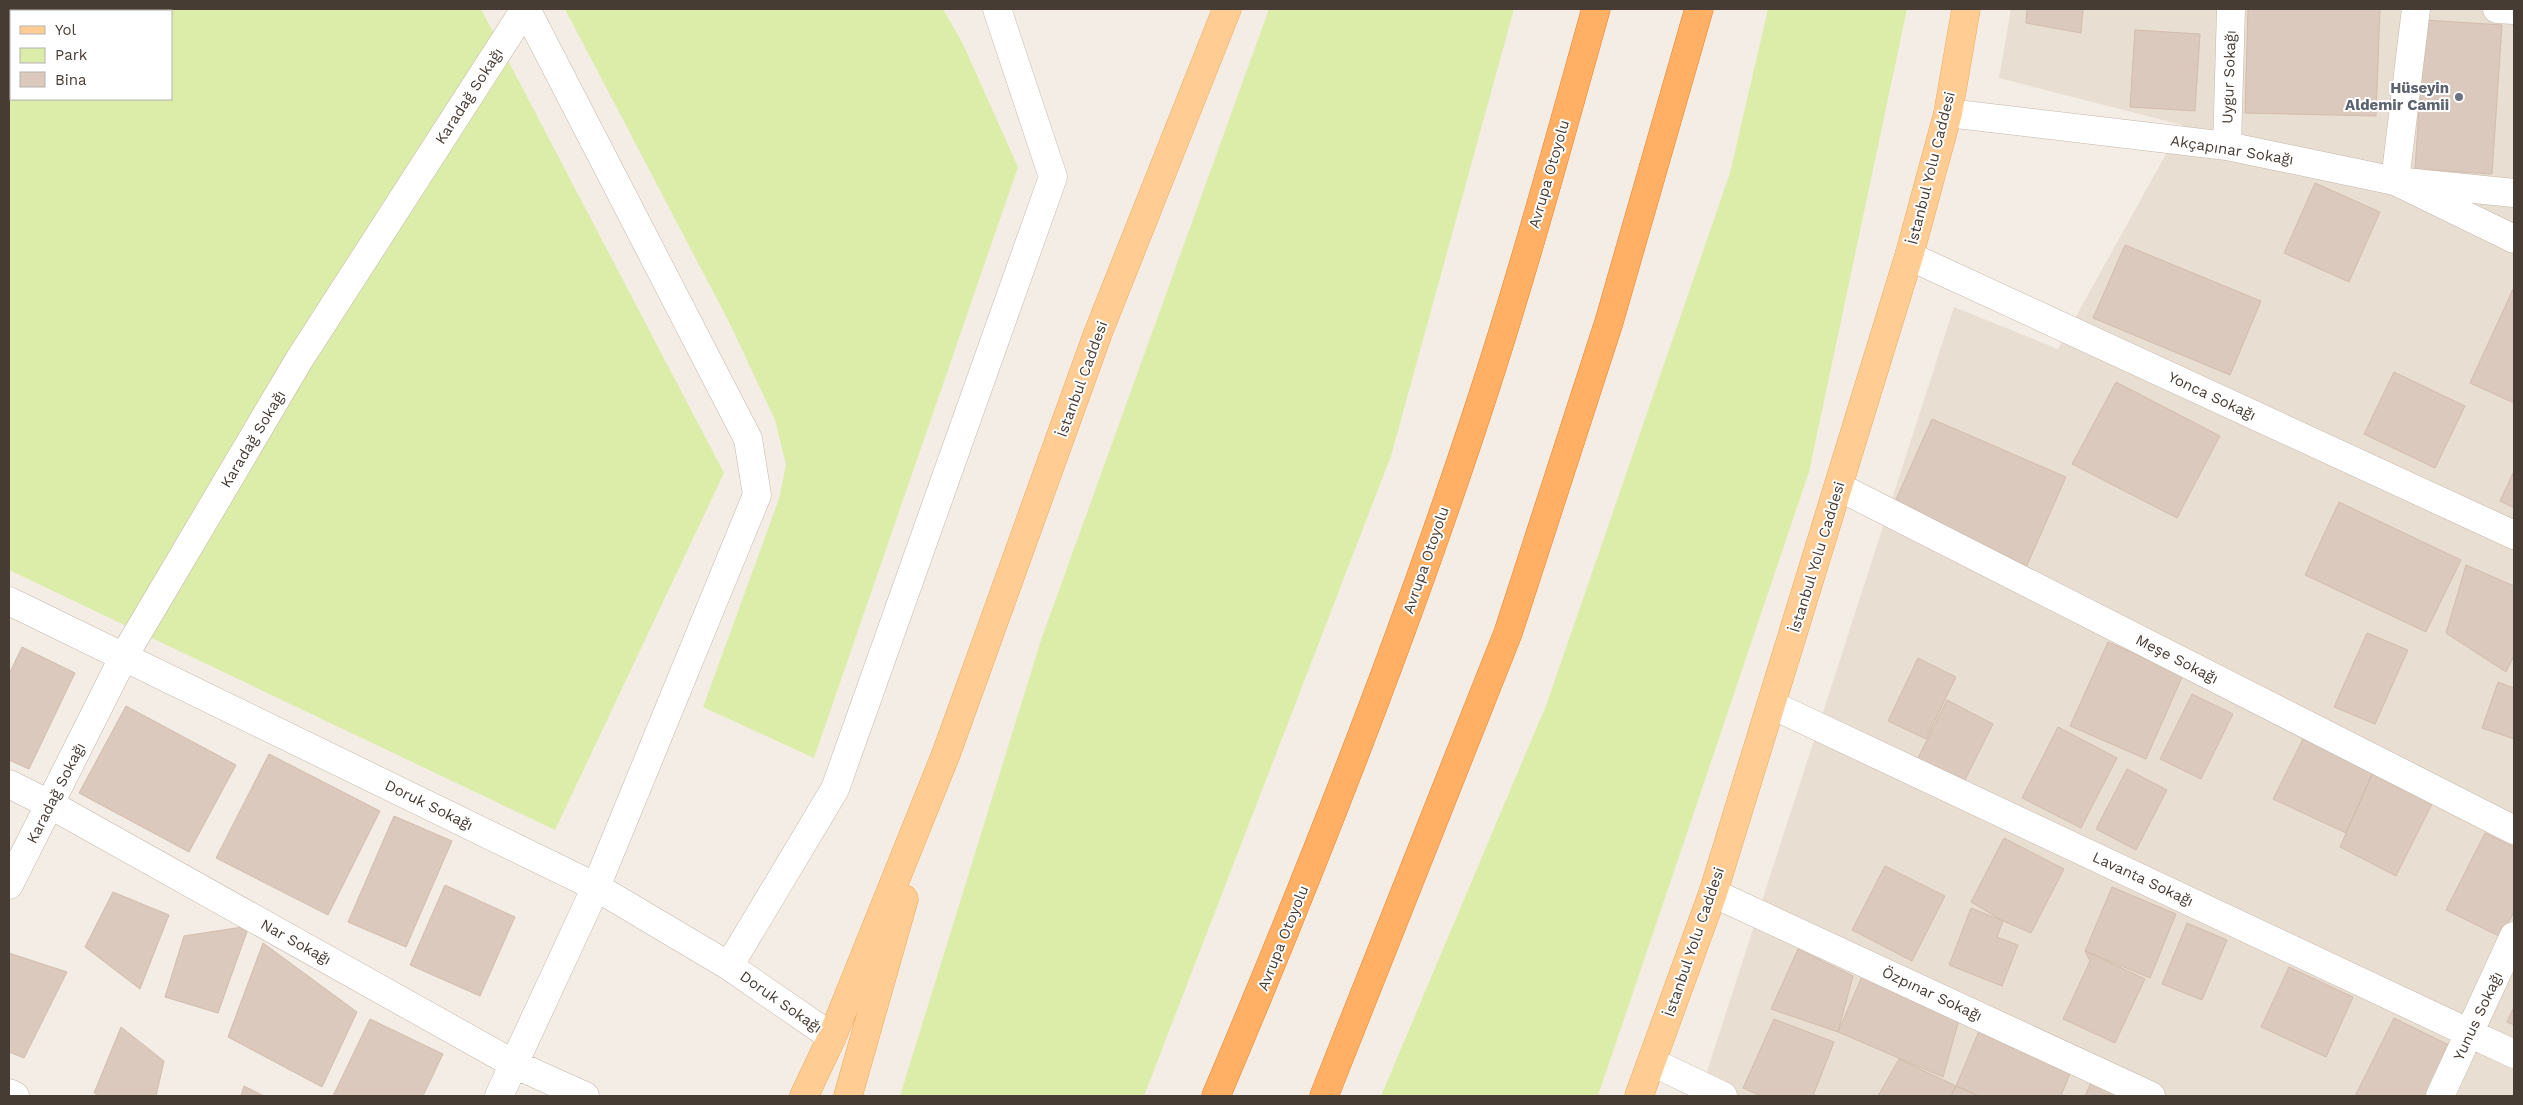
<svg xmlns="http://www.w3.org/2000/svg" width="2523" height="1105" font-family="'Work Sans',sans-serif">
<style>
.residential{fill:#e9ded2}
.green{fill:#dbeda9;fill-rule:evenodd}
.building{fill:#dac9bc;stroke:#d3bcac}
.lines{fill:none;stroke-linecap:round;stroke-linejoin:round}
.street-casing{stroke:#c4b6a9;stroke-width:29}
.primary-casing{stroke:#f0a757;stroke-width:29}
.highway-casing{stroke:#ee8026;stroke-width:29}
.street{stroke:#fff;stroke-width:28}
.primary{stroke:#ffcd93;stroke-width:28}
.highway{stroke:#ffb065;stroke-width:28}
.worship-dot{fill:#6b7280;stroke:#fff;stroke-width:2}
.labels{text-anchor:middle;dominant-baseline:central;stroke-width:4;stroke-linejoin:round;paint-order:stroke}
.street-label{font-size:15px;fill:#473c34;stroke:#fff}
.worship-label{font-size:15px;font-weight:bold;fill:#5b616d;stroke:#fff;text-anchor:end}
</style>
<rect width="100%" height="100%" fill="#f4ede5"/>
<path class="residential" d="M2011 9H2514V1096H1699L1954 307 2058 349 2182 125 1999 78Z"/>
<path class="green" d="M9 9H481L724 473 555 830 9 570ZM11 11H171V99H11Z
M565 9H943L962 42 1018 167 814 758 703 707 779 499 786 465 775 420 729 322Z
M1269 9H1514L1391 456 1144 1096H900L1041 640Z
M1768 9H1907L1809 472 1598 1096H1381L1547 703 1730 173Z"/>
<path class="building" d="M2027 9H2083L2081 33 2026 23Z
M2248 9H2380L2376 116 2245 113Z
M2425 20 2502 25 2492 174 2415 169Z
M2135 30 2200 34 2195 111 2130 107Z
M2315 183 2380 212 2349 282 2284 253Z
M2125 245 2261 301 2230 375 2093 318Z
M2514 287V403L2470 383Z
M2394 372 2465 406 2435 468 2364 434Z
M2116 382 2220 436 2177 518 2072 464Z
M1932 419 2066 477 2024 572 1890 513Z
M2514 471V508L2500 501Z
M2339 502 2461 560 2426 632 2305 575Z
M2466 565 2514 586V656L2506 672 2446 633Z
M2367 633 2408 650 2375 724 2334 707Z
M2108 642 2183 675 2146 759 2070 726Z
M22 647 75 673 29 769 9 760V674Z
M1918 658 1956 677 1926 739 1888 721Z
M2498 682 2514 688V739L2482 728Z
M2192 694 2233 714 2201 779 2160 759Z
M1947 700 1993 724 1964 782 1918 758Z
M126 706 236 765 189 852 79 793Z
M2058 727 2117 758 2081 828 2022 798Z
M2304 737 2374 770 2346 833 2273 799Z
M269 754 380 811 328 915 216 858Z
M2127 769 2167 790 2136 850 2096 829Z
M2374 770 2434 800 2396 876 2340 847Z
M394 816 452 841 406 947 348 922Z
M2485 833 2514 847V912L2501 937 2446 910Z
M2004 838 2064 869 2031 933 2003 921 1971 902Z
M1885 866 1945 896 1912 961 1852 930Z
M445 885 515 917 480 996 410 965Z
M2112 887 2176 914 2150 978 2085 951Z
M113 892 169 915 140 989 85 947Z
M1971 908 2003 921 1997 937 2018 945 2002 986 1949 965Z
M2187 923 2227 940 2202 1000 2162 984Z
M249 926 218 1013 165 997 184 936Z
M263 943 357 1012 322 1087 228 1037Z
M1798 949 1853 976 1838 1032 1771 1009Z
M2085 951 2145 979 2115 1043 2063 1019 2090 961Z
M9 953 67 972 24 1058 9 1052Z
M1867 965 1962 1009 1943 1077 1838 1032Z
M2289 967 2353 997 2326 1057 2261 1027Z
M2514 1007V1025L2507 1022Z
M2394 1018 2451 1046 2427 1096H2355Z
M370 1019 443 1054 423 1096H333Z
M1774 1019 1834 1042 1813 1096H1761L1743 1088Z
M1984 1019 2075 1061 2061 1096H1979L1956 1086Z
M121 1027 164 1061 156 1096H100L94 1093Z
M1899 1059 1956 1086 1951 1096H1878Z
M2092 1080 2127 1096H2085Z
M244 1086 264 1096H241Z
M1956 1086 1979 1096H1951Z"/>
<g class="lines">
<g class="street-casing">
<path id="street" d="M2416 9 2395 181 2514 239
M2497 9 2514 10
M1948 113 2227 146 2395 181 2514 193
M2227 146 2231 9
M1909 256 2514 535
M1839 487 2514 830
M9 601 596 887 729 966 832 1037
M1772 705 2514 1054
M9 784 51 805 514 1064 585 1096
M9 885 124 656 299 360 525 9
M1713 893 2151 1096
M729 966 835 789 1053 177 997 9
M1652 1062 1723 1096
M9 1093 15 1096
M499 1096 596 887 757 495 748 439 526 9
M2440 1096 2514 936"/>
</g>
<g class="primary-casing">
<path id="primary" d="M804 1096 832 1037 946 754 1098 333 1227 9
M848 1096 904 899
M1639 1096 1713 893 1909 256 1948 113 1966 9"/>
</g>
<g class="highway-casing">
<path id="highway" d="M1216 1096C1314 865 1406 632 1484 392 1525 266 1560 137 1596 9
M1324 1096 1508 633 1609 322 1699 9"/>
</g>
<use href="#street" class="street"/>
<use href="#primary" class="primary"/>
<use href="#highway" class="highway"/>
</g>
<circle class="worship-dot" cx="2459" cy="97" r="5"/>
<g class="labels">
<g class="street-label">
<text transform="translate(2229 77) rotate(-88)">Uygur Sokağı</text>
<text transform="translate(469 96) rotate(-57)">Karadağ Sokağı</text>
<text transform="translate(2232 150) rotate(9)">Akçapınar Sokağı</text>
<text transform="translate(1931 168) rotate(-76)">İstanbul Yolu Caddesi</text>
<text transform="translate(1549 174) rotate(-74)">Avrupa Otoyolu</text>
<text transform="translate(1082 379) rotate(-70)">İstanbul Caddesi</text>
<text transform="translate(2212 396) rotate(25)">Yonca Sokağı</text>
<text transform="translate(253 439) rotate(-59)">Karadağ Sokağı</text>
<text transform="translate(1817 557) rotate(-73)">İstanbul Yolu Caddesi</text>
<text transform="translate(1426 560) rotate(-71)">Avrupa Otoyolu</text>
<text transform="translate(2177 659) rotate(27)">Meşe Sokağı</text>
<text transform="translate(56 793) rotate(-63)">Karadağ Sokağı</text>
<text transform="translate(429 805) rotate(26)">Doruk Sokağı</text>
<text transform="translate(2143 879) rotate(25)">Lavanta Sokağı</text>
<text transform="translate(1283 938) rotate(-68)">Avrupa Otoyolu</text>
<text transform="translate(296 942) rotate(29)">Nar Sokağı</text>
<text transform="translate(1694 942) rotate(-71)">İstanbul Yolu Caddesi</text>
<text transform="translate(1932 994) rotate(25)">Özpınar Sokağı</text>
<text transform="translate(781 1002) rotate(35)">Doruk Sokağı</text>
<text transform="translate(2478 1016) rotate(-65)">Yunus Sokağı</text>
</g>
<g class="worship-label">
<text x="2449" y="88">Hüseyin<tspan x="2449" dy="17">Aldemir Camii</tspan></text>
</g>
</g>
<rect width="2523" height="1105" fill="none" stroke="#473c34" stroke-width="20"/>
<rect x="10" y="10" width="162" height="90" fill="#ffffff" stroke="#b5b1ae"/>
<rect x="20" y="26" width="25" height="8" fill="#ffcd93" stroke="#b5b1ae"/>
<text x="55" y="35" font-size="15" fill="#473c34">Yol</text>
<rect x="20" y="48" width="25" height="15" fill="#dbeda9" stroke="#b5b1ae"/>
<text x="55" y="60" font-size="15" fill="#473c34">Park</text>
<rect x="20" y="72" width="25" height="15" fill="#dac9bc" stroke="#b5b1ae"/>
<text x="55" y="85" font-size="15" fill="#473c34">Bina</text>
</svg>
